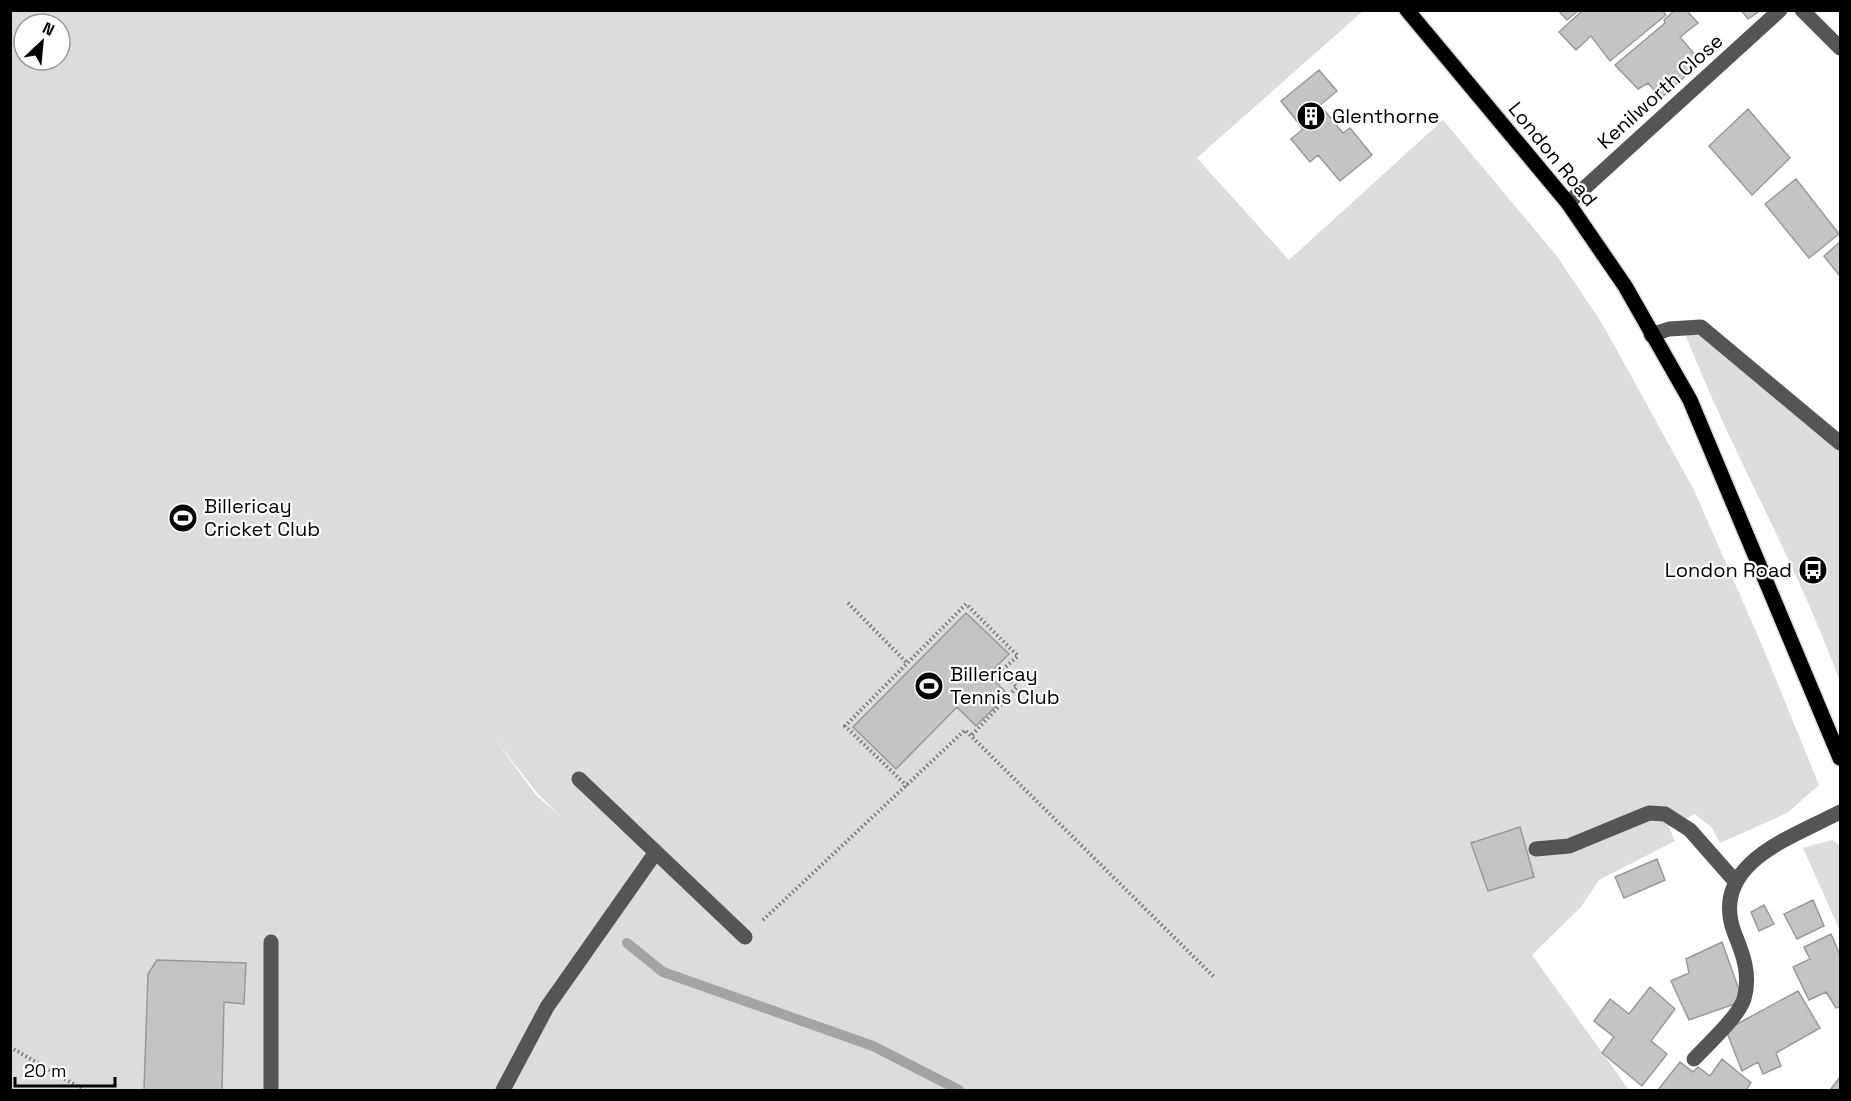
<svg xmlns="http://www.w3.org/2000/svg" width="1851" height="1101" font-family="'Space Grotesk',sans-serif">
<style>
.green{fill:#dcdcdc;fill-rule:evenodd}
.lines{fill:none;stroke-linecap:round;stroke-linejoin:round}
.stream{stroke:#a3a3a3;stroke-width:10}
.building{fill:#c4c4c4;stroke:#999;stroke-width:1.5}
.major-casing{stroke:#dbdbdb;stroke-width:18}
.path{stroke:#777;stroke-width:4;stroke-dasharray:1.5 3;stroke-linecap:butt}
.minor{stroke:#555;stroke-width:15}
.major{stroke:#000;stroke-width:15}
.labels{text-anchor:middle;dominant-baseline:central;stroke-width:4.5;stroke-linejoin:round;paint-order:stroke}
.street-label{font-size:20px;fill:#000;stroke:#fff}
.poi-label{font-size:20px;fill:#000;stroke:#fff;text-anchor:start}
</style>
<rect width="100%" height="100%" fill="#fff"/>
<path class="green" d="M10 11H1363L1197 158 1289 260 1443 120 1556 255 1603 325 1694 490 1761 643 1819 785 1787 813 1720 843 1712 828 1695 814 1669 827 1675 841 1599 880 1581 907 1532 955 1629 1090H11ZM24 24H60V60H24ZM494 738 538 794 561 817 536 795Z
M1701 327 1840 443V682C1796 560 1729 449 1683 328Z
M1832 840 1840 845V931L1803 848Z"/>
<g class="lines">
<path class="stream" d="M627 943 663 972 873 1046 959 1090"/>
</g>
<path class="building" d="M1558 10H1579L1567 20Z
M1583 10H1662L1666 15 1610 61 1591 36 1576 50 1559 32Z
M1675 10H1686L1698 23 1680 37 1701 62 1661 98 1648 83 1638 89 1615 65 1665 23 1664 20Z
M1741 10H1761L1748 19Z
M1319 70 1337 91 1320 105 1343 133 1350 128 1372 155 1340 181 1318 155 1310 162 1291 139 1303 129 1281 101Z
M1748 109 1790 158 1752 195 1709 146Z
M1796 179 1839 234 1809 258 1765 204Z
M1840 242V276L1824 256Z
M966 613 1009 654 988 675 1008 694 976 726 957 707 896 769 853 727Z
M1520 827 1534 877 1488 891 1471 843Z
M1657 859 1665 880 1624 898 1615 877Z
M1813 900 1824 926 1797 939 1784 914Z
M1764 905 1774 924 1759 931 1751 912Z
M1831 934 1840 955V1007L1836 1008 1826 992 1809 1000 1793 967 1810 959 1804 947Z
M1722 942 1743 1001 1689 1020 1671 981 1689 973 1686 959Z
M157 960 246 963 244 1004 224 1002 222 1090H144L148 974Z
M1650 987 1675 1009 1651 1041 1667 1054 1642 1086 1602 1053 1614 1037 1594 1021 1610 999 1629 1014Z
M1798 991 1820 1028 1776 1053 1781 1066 1763 1074 1758 1062 1742 1071 1726 1030Z
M1722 1059 1751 1083 1746 1090H1658L1680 1062 1693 1072 1698 1067 1710 1076Z
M1840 1077V1090H1830Z"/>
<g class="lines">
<g class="major-casing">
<path id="major" d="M1407 10 1568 203 1625 286 1690 400 1840 758"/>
</g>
<path class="path" d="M848 603 907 663
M907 786 845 726 966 604 1018 656 1001 671 1017 687 971 736
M763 920 965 730 1215 978
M10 1047 84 1090"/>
<path class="minor" d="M1802 10 1840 48
M1568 203 1780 10
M1651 335 1669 329 1701 327 1840 443
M579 779 745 937
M1536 849 1569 846 1649 813 1665 814 1690 830 1734 880
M271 942V1090
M1694 1059C1708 1044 1738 1017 1744 999 1751 975 1743 954 1734 932 1709 863 1793 837 1840 812
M503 1090 547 1007 656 852"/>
<use href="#major" class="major"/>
</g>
<defs>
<g id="building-disc" transform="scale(1.5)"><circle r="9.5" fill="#000" stroke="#fff"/><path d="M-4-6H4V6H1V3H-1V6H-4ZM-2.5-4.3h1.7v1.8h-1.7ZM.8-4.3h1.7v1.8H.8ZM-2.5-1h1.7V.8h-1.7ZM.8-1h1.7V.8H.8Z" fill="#fff"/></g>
<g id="stadium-disc" transform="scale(1.5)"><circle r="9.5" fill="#000" stroke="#fff"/><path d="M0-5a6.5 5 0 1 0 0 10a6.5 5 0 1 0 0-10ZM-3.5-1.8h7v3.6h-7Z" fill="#fff"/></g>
<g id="bus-disc" transform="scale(1.5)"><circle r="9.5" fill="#000" stroke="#fff"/><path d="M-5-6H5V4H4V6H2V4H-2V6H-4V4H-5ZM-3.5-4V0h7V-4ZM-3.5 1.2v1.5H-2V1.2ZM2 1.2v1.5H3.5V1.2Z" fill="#fff"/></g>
</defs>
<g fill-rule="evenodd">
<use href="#building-disc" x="1311" y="116"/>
<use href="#stadium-disc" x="183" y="518"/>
<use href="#bus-disc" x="1813" y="570"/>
<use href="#stadium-disc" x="929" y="686"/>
</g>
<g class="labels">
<g class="street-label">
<text transform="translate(1660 91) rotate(-42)">Kenilworth Close</text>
<text transform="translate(1553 154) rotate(51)">London Road</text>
</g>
<g class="poi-label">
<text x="1332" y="116">Glenthorne</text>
<text x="204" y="506">Billericay<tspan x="204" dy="23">Cricket Club</tspan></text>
<text x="1792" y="570" text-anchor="end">London Road</text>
<text x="950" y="674">Billericay<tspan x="950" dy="23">Tennis Club</tspan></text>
</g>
</g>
<rect width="1851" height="1101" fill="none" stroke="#000000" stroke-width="24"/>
<g transform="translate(42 42) rotate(26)"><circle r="28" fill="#ffffff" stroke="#999999" stroke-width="1.5"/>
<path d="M0-4.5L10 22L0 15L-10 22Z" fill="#000000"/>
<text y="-9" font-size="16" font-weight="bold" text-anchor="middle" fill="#000000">N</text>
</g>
<path d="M15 1077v9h100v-9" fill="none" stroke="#000000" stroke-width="3"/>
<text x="24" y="1077" font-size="18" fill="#000000" stroke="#ffffff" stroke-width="4.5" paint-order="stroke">20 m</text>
</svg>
